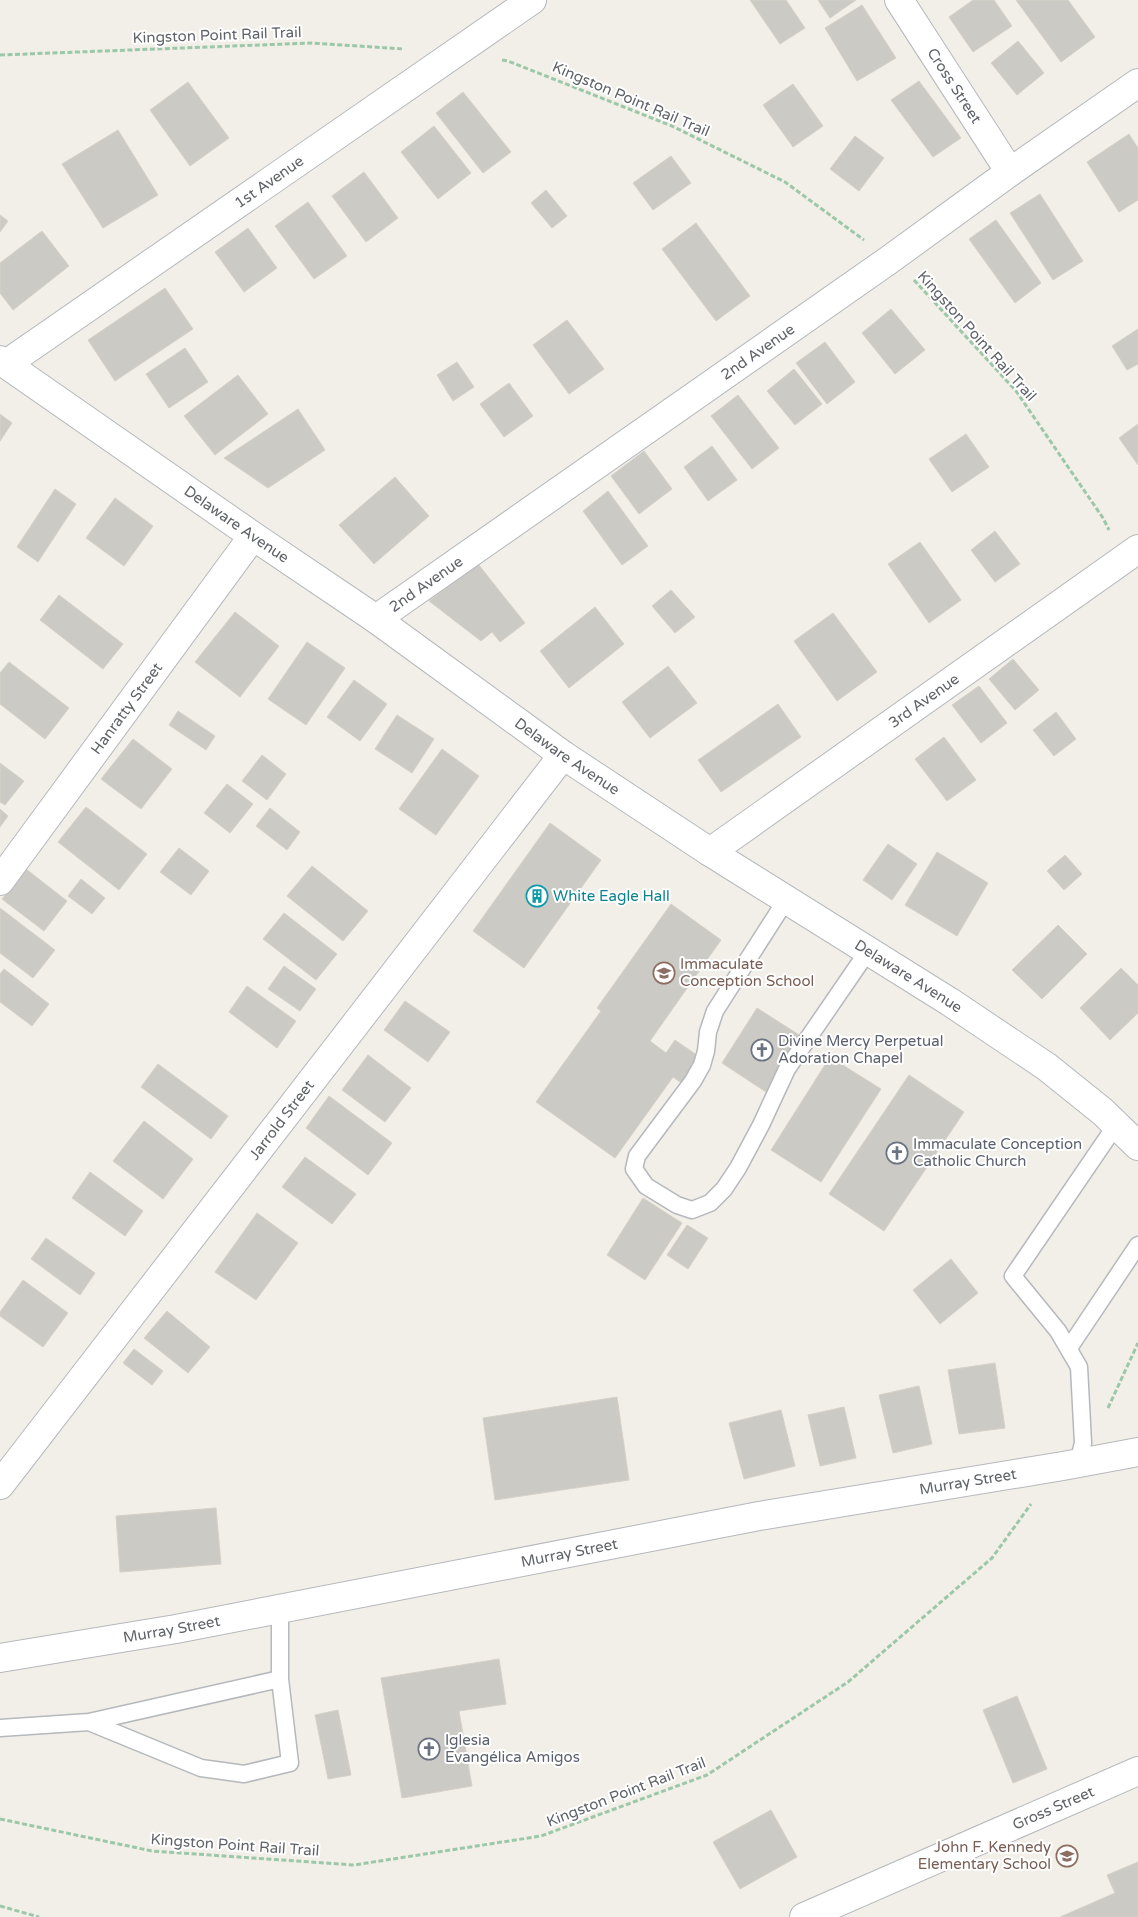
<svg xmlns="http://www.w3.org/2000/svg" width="1138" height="1917" font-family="'Varela Round',sans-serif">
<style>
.building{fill:#cccac5;stroke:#d6d1c6}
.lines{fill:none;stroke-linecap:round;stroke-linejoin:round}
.service-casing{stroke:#b5b8bc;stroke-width:19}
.minor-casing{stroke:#b5b8bc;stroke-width:30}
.tertiary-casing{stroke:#b5b8bc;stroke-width:30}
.path{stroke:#9cc7a9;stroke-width:3;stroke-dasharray:5 2.5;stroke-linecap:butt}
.service{stroke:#fff;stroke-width:16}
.minor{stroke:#fff;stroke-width:28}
.tertiary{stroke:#fff;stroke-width:28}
.labels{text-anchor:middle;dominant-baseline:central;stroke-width:4;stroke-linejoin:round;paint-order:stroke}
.street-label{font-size:15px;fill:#5f6368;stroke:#fff}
.culture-label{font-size:15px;fill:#0d838f;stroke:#fff;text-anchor:start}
.education-label{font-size:15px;fill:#785e54;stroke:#fff;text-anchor:start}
.worship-label{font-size:15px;fill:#5b616d;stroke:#fff;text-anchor:start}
</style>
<rect width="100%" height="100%" fill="#f1efe8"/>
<path class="building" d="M750 0H786L805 28 780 44Z
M818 0H856L830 18Z
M973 0H994L1012 26 973 52 949 17Z
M1016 0H1068L1095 37 1061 62Z
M862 5 896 58 857 81 825 28Z
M1018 41 1044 73 1017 95 991 63Z
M919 81 961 138 933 157 891 100Z
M188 82 229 138 190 166 150 110Z
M793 84 823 126 793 147 763 105Z
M463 92 511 152 483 173 436 113Z
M434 126 471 173 438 199 401 152Z
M118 130 158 195 103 228 62 164Z
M1129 134 1138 148V200L1119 212 1087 162Z
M855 136 884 158 859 191 830 169Z
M671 156 691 183 653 210 633 183Z
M364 172 398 218 366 242 332 196Z
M546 190 567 216 552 228 531 203Z
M1040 194 1083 261 1053 280 1010 213Z
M308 202 347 256 314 279 275 226Z
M0 215 8 221 0 232Z
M996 220 1041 283 1015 303 969 239Z
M696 223 750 296 716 321 662 249Z
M248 228 277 268 244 292 215 252Z
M42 231 69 266 13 310 0 293V263Z
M165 288 193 329 115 381 88 340Z
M891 309 925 350 895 374 862 333Z
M567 320 604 369 569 394 533 345Z
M1138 329V364L1127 370 1112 346Z
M825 342 855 382 827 404 796 363Z
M185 348 208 382 169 408 146 374Z
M457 362 474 387 453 401 437 375Z
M794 369 822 404 795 425 767 391Z
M238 375 268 414 215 455 184 416Z
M509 383 533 416 504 437 480 404Z
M738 395 779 448 752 469 711 416Z
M298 409 325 450 268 488 224 458Z
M0 414 12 423 0 441Z
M1138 424V465L1119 438Z
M966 434 989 467 952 492 929 459Z
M712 446 737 480 708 501 684 467Z
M644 451 672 489 639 514 611 476Z
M395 477 429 516 374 564 339 525Z
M55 489 76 504 38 562 17 547Z
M608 491 648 546 622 565 583 511Z
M115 498 153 526 124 566 86 538Z
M995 531 1020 564 995 582 971 550Z
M920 542 961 600 929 623 888 564Z
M478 564 525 623 500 642 492 632 481 641 429 601Z
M671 590 695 617 675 633 652 606Z
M59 595 123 644 103 669 40 620Z
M595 607 624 644 569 688 540 651Z
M235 612 279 646 240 697 195 662Z
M833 613 877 672 837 701 794 641Z
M307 642 345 668 306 725 268 699Z
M1013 659 1039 690 1015 710 989 679Z
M9 662 69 708 45 739 0 704V673Z
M668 666 697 703 650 738 622 702Z
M354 680 387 704 360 741 327 717Z
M979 686 1007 723 981 743 952 705Z
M778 704 801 737 721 792 698 760Z
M178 711 215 736 206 750 169 725Z
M1056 712 1076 739 1054 756 1033 730Z
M397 715 434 739 412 773 375 749Z
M944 737 976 780 947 801 915 759Z
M133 739 172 769 141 809 101 779Z
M442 749 479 776 436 835 399 809Z
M262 755 286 774 267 800 242 781Z
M0 763 24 781 5 805 0 802Z
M227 784 253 804 230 833 204 813Z
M86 807 147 854 119 890 58 842Z
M270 808 300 832 287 850 256 826Z
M0 809 8 816 0 827Z
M550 823 601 860 524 968 473 931Z
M888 844 917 864 892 900 863 880Z
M179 848 209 871 191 895 160 872Z
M937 852 988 883 957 936 905 905Z
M1065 855 1082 874 1064 890 1047 871Z
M312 866 368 911 343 941 287 896Z
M26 869 67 901 44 931 2 899Z
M81 879 105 898 92 914 68 896Z
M671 904 721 940 650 1041 666 1053 675 1040 701 1058 683 1084 673 1077 615 1158 536 1102 601 1011 597 1008Z
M0 908 55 950 33 978 0 953Z
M284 913 337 954 316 980 263 939Z
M1058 925 1087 954 1042 999 1012 970Z
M284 966 316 989 300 1011 268 989Z
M1121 968 1138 985V1013L1110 1040 1080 1008Z
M4 969 49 1004 32 1026 0 1002V974Z
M247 986 296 1021 277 1048 229 1012Z
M405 1001 450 1032 428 1062 384 1030Z
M757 1008 801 1036 766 1092 722 1063Z
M368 1055 411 1088 385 1122 342 1090Z
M830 1057 881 1089 821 1182 771 1150Z
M158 1064 228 1116 211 1139 141 1087Z
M909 1075 964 1112 884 1231 829 1194Z
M329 1096 392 1143 368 1175 306 1128Z
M144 1121 193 1159 163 1199 113 1161Z
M305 1157 356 1194 332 1224 282 1187Z
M90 1172 143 1211 125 1236 72 1198Z
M643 1198 682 1223 645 1280 607 1255Z
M257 1213 298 1243 256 1300 215 1272Z
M687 1225 708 1238 688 1269 667 1255Z
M46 1238 95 1273 80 1295 31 1259Z
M951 1259 978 1293 940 1324 913 1290Z
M23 1280 68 1313 43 1347 0 1316V1312Z
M167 1311 210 1347 188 1373 144 1338Z
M134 1349 163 1371 152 1385 123 1363Z
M995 1363 1005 1428 959 1434 948 1370Z
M919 1386 932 1444 893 1453 879 1395Z
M617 1397 629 1480 495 1500 483 1418Z
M844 1407 856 1458 820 1466 808 1415Z
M781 1410 795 1466 744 1479 729 1423Z
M216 1508 221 1564 120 1572 116 1516Z
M499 1659 506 1704 459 1711 472 1786 402 1798 381 1678Z
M1017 1696 1047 1769 1013 1783 983 1710Z
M338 1710 351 1775 328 1779 315 1715Z
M771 1810 797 1857 740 1889 713 1842Z
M1138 1862V1917H1060L1115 1893 1107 1875Z"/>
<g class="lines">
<g class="service-casing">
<path id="service" d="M786 900 715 1011 708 1032 706 1051 702 1065 693 1081 637 1156 634 1169 646 1186 677 1205 692 1210 710 1203 724 1189 738 1168 761 1125 787 1069 868 951
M1069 1348 1138 1245
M1078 1463 1083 1443 1079 1367 1058 1331 1013 1276 1116 1125
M280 1679 290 1763 244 1774 201 1768 89 1722 280 1679V1609
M0 1728 89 1722"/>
</g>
<g class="minor-casing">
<g id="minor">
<path id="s1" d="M899 0 1010 172"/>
<path id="s2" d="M376 619 889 260 1010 172 1138 83"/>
<path id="s3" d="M710 852 1138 549"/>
<path id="s4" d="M0 881 253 536"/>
<path id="s5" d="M0 1485 563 755"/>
<path id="s6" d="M0 1658 176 1629 759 1516 1063 1466 1138 1452"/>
<path id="s7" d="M804 1917 1138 1771"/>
</g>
</g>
<g class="tertiary-casing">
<g id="tertiary">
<path id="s8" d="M0 360 253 536 376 619 563 755 710 852 950 1002 1047 1067 1103 1112 1138 1146"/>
<path id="s9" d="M6 364 532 0"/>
</g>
</g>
<path class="path" d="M0 55 312 43 404 49
M502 60 508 61 672 126 785 182 864 240
M914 280 1016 391 1103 518 1109 530
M1108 1408 1138 1343
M0 1819 152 1851 354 1865 541 1836 707 1775 848 1682 992 1558 1031 1504
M0 1906 39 1917"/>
<use href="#service" class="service"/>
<use href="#minor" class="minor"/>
<use href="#tertiary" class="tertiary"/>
</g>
<defs>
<g id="building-ring" transform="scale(1.125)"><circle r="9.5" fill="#fff" stroke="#0f9aa8" stroke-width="1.5"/><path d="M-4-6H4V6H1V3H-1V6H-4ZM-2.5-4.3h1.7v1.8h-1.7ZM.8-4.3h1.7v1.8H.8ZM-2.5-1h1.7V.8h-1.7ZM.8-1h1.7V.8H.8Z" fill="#0f9aa8"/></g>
<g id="school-ring" transform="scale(1.125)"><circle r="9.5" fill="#fff" stroke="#8d6e63" stroke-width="1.5"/><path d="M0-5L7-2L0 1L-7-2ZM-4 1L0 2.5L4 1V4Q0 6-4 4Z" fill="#8d6e63"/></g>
<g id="church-ring" transform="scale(1.125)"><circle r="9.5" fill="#fff" stroke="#6b7280" stroke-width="1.5"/><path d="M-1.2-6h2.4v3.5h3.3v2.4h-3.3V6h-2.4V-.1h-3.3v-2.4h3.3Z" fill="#6b7280"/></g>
</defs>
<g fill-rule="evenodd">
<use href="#building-ring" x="537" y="896"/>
<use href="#school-ring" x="664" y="973"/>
<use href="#church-ring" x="762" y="1050"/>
<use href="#church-ring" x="897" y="1153"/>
<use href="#church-ring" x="429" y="1749"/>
<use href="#school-ring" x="1067" y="1856"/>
</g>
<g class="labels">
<g class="street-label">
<text transform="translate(217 35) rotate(-2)">Kingston Point Rail Trail</text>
<text stroke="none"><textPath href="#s1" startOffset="102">Cross Street</textPath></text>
<text transform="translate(631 99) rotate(23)">Kingston Point Rail Trail</text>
<text stroke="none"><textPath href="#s9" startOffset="320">1st Avenue</textPath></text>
<text transform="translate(977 336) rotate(48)">Kingston Point Rail Trail</text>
<text stroke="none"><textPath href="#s2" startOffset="466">2nd Avenue</textPath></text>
<text stroke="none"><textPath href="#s8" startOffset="288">Delaware Avenue</textPath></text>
<text stroke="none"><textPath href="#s2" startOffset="61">2nd Avenue</textPath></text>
<text stroke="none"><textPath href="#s3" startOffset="262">3rd Avenue</textPath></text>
<text stroke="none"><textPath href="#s4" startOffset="214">Hanratty Street</textPath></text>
<text stroke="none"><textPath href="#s8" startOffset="692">Delaware Avenue</textPath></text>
<text stroke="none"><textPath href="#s8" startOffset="1098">Delaware Avenue</textPath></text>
<text stroke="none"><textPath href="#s5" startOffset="461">Jarrold Street</textPath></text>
<text stroke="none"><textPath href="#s6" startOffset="984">Murray Street</textPath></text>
<text stroke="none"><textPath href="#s6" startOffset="579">Murray Street</textPath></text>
<text stroke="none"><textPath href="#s6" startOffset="174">Murray Street</textPath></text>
<text transform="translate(626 1792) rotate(-21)">Kingston Point Rail Trail</text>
<text stroke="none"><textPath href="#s7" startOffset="272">Gross Street</textPath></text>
<text transform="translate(235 1845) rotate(4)">Kingston Point Rail Trail</text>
</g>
<g class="culture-label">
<text x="553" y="896">White Eagle Hall</text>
</g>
<g class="education-label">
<text x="680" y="964">Immaculate<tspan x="680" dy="17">Conception School</tspan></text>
<text x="1051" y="1847" text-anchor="end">John F. Kennedy<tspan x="1051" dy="17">Elementary School</tspan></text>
</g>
<g class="worship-label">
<text x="778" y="1041">Divine Mercy Perpetual<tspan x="778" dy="17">Adoration Chapel</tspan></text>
<text x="913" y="1144">Immaculate Conception<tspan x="913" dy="17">Catholic Church</tspan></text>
<text x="445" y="1740">Iglesia<tspan x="445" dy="17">Evangélica Amigos</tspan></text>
</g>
</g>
</svg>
